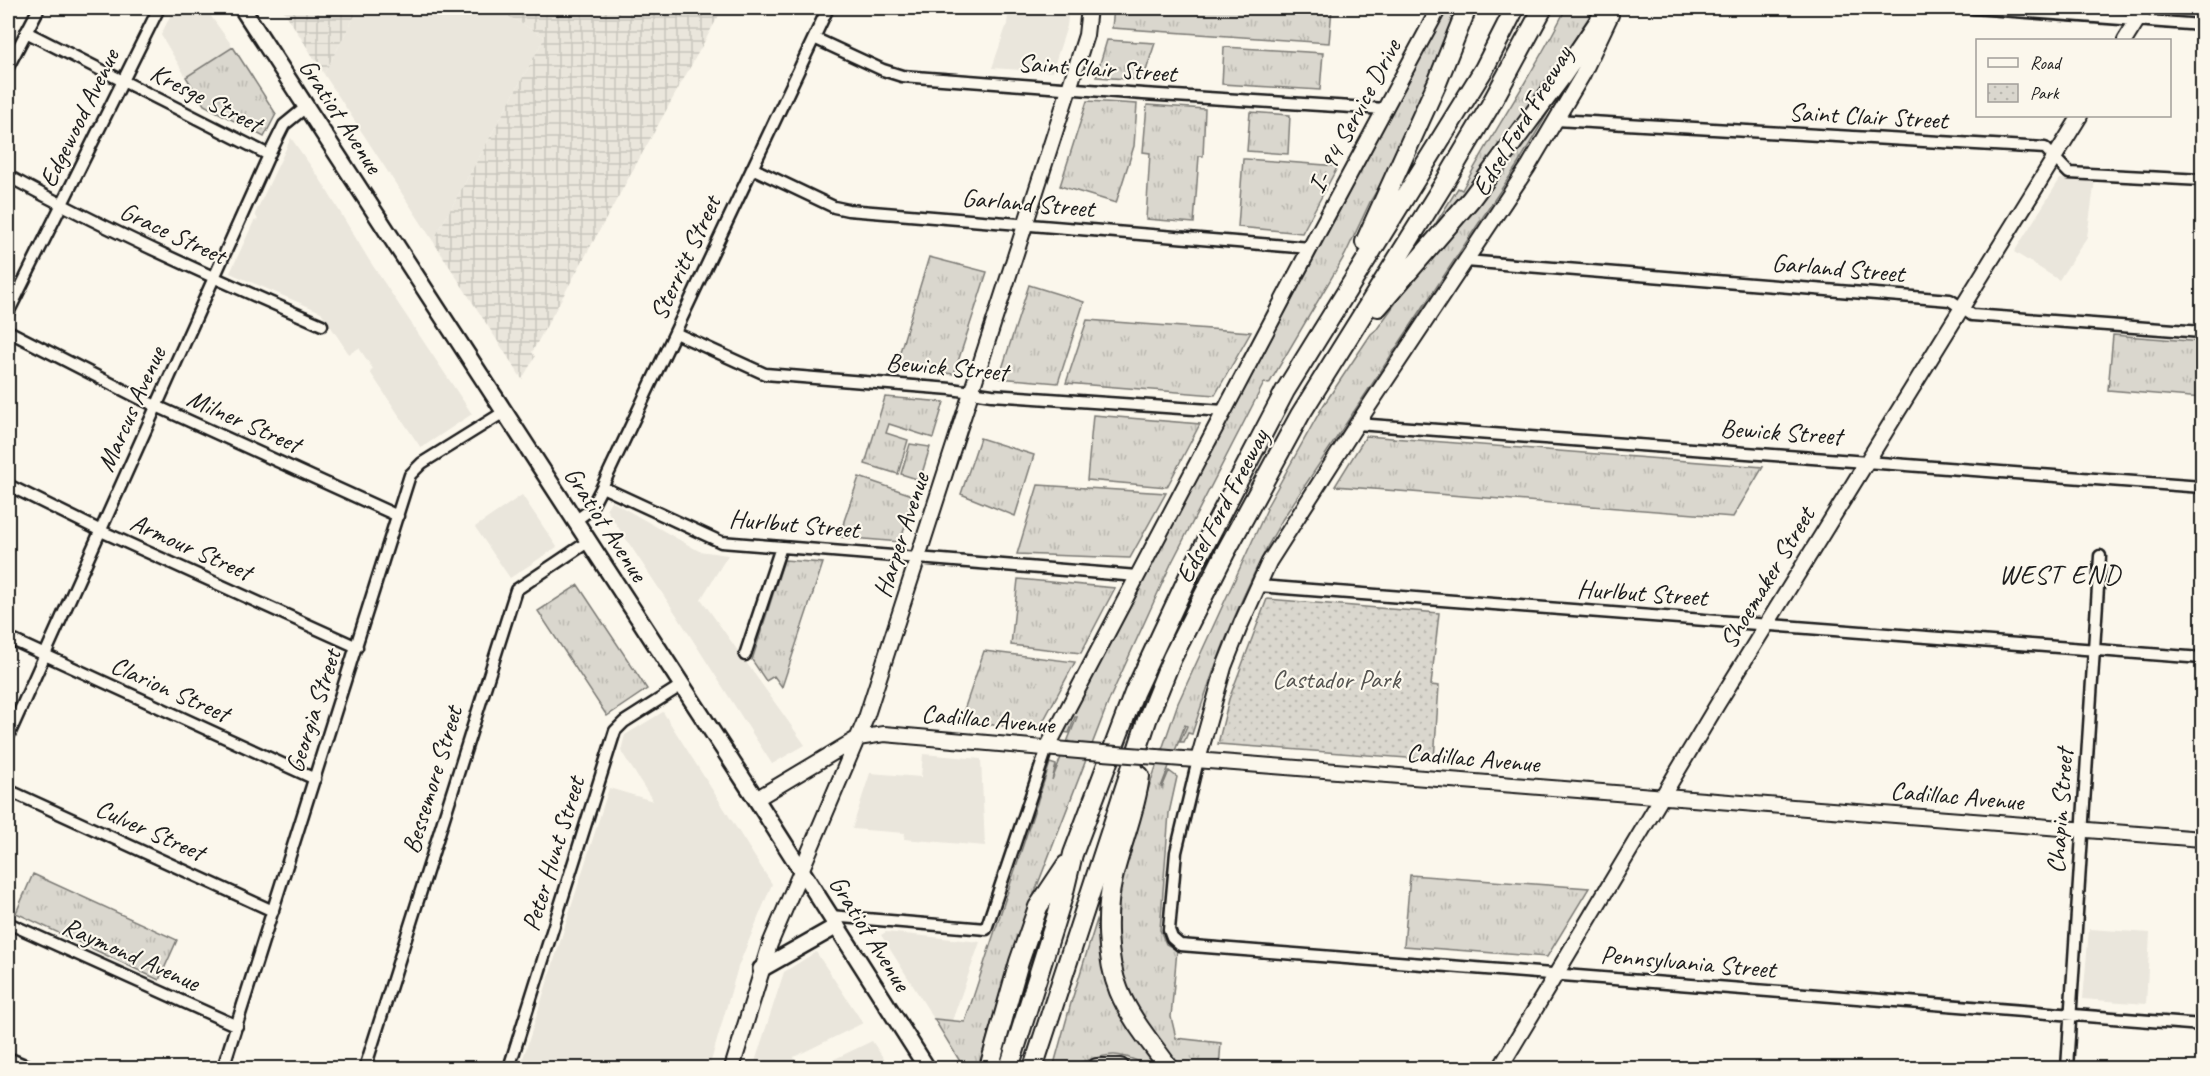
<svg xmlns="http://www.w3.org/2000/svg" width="2210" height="1076" font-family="Caveat,sans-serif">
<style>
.built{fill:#eae6dc}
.industrial{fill:url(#industrial-grid)}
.grass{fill:url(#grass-tufts);stroke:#7b7a75;stroke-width:1.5}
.park{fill:url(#park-dots);stroke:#7b7a75;stroke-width:1.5}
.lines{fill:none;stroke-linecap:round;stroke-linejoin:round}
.street-casing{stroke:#1c1c1c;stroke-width:15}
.secondary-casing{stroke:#1c1c1c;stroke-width:18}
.primary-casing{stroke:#1c1c1c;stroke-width:20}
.highway-casing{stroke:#1c1c1c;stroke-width:22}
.street{stroke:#fbf7ec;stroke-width:10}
.secondary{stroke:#fbf7ec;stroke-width:14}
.primary{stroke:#fbf7ec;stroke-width:15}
.highway{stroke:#fbf7ec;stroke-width:18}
.secondary-bridge-casing{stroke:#1c1c1c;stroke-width:18;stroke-linecap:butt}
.secondary-bridge{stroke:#fbf7ec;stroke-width:14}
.labels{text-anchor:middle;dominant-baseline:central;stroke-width:4.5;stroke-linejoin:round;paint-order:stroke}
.street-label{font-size:26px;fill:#1c1c1c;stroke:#fbf7ec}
.park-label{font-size:26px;fill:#555451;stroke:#fbf7ec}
.neighbourhood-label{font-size:27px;letter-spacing:1.5px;fill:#1c1c1c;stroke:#fbf7ec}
</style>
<defs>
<pattern id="industrial-grid" width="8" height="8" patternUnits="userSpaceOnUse" patternTransform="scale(1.5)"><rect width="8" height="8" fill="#eae6dc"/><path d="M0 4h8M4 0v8" fill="none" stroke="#c8c5bc"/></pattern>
<pattern id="grass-tufts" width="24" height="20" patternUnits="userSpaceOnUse" patternTransform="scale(1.5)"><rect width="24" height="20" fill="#dad7ce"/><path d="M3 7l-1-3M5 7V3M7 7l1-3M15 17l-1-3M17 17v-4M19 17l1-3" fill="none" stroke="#bab8b0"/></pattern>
<pattern id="park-dots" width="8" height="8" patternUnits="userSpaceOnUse" patternTransform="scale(1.5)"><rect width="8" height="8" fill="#dad7ce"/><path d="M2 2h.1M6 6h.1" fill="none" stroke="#bab8b0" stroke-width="1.8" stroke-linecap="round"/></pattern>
</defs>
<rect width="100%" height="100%" fill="#fbf7ec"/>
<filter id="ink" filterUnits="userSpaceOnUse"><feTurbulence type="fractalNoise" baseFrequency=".0167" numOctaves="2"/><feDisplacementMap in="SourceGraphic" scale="12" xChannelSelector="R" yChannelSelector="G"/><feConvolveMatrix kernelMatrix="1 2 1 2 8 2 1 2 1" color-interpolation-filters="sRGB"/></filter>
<g filter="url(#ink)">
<path class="built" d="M174 8H205L233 47 186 77 161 35Z
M359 8H494L545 37 433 241 324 74Z
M1009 8H1069L1067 26 1052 72 992 68 1007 24Z
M291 138 320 179 369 260 472 414 421 448 370 372 373 369 359 348 349 354 321 312 230 273 254 221 258 220 255 214Z
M2060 179 2095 180 2087 237 2059 280 2014 252Z
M522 495 557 547 510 578 475 527Z
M611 501 699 551 728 555 701 599 805 745 772 764 678 617 606 509Z
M663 712 772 884 738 967 709 1068H520L609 788 653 801 621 751 625 735Z
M923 754 981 759 985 846 904 839 905 833 852 829 870 773 921 777Z
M2089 929 2150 933 2146 1004 2083 999Z
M886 932 980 942 952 1021 934 1019 881 935Z
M816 952 863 1023 794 1057 798 1068H753L784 972Z
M872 1041 890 1068H816Z"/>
<path class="industrial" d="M282 8H359L324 74Z
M494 8H723L532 352 535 357 522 379 433 241 545 37Z"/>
<path class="grass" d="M1114 8H1332L1329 43 1112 28Z
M1447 8H1459L1391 166 1370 202 1345 255 1269 384 1264 383 1171 564 1110 698 1017 938 978 1068H964L934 1019 965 1022 1050 763 1056 765 1052 780 1077 717H1075L1069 733 1061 732 1088 684Z
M1566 8H1595C1547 83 1494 154 1440 225L1436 223 1458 188 1462 190C1495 128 1535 71 1566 8Z
M1107 40 1155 43 1143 80 1096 77Z
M233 47 276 114 264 137 204 105 186 77Z
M1224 47 1323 53 1320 90 1222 84Z
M1564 85 1518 164 1282 520C1243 588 1216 660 1192 734L1188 733 1184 742H1180L1187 726 1185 725 1161 787 1162 788 1169 771 1177 777 1169 813 1160 930 1166 944 1177 950 1171 1017 1176 1038 1221 1043 1219 1068H1180L1142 1020 1129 993 1117 952 1115 901 1139 816 1178 703 1267 509 1266 508 1323 406 1371 334 1377 329 1415 276Z
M1087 101 1137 104 1134 146 1116 203 1060 186Z
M1147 105 1205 109 1203 156H1199L1194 223 1146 219 1150 153 1143 152Z
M1250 112 1290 115 1288 154 1247 151Z
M1243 159H1246L1338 166 1302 233 1238 227Z
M929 257 987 272 954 374 895 368Z
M1029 285 1084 302 1058 383 999 378Z
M1087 320 1251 332 1215 395 1066 383Z
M2113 335 2202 342V398L2108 390Z
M885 397 944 402 933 438 889 424 886 433 908 440 898 474 865 464Z
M1093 415 1200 424 1167 487 1087 480Z
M1366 436 1763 467 1733 517 1335 486Z
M980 438 1034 455 1015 516 961 494Z
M910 444 930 447 920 480 901 474Z
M859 477 915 496 900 542 841 537 844 521Z
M1038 485 1166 493 1130 558 1017 554Z
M784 560 823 563 782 687 774 676 766 681 752 660Z
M1018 579 1115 588 1081 653 1011 645Z
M578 585 647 689 607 716 538 611Z
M984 651 1075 662 1039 729 960 722Z
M33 874 177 940 159 980 16 913Z
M1410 875 1589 888 1547 957 1404 946Z
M1101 907V932L1161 1068C1145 1067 1131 1055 1114 1055 1092 1055 1075 1068 1053 1068L1071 1003Z"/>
<path class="park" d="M1267 599 1439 613 1431 685 1439 686 1434 760 1218 744 1229 699Z"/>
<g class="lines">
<g class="street-casing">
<path id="street" d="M1973 8 2202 25
M26 32 269 155
M814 38 883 70 902 76 1143 94 1385 109
M8 67 39 8
M1556 120 2045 148 2069 173 2202 180
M752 168 834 207 848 210 1310 248
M8 176C110 232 216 279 322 325
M1466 261 1950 300 1972 315 2202 332
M8 313 159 8
M8 331 141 399 398 516
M675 333 765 374 951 389 992 395 1224 411
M1357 424C1639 445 1921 465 2202 487
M8 485 101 531 357 647
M602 487 721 542 1137 576
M575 521 590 510 602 487 828 8
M1258 586 2202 658
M8 638 315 779
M745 655 781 547
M8 737 269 155 284 125 306 107
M1198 760 1176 852 1169 930 1172 938 1180 945 2202 1025
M8 790 273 911
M830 916 986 929 1047 748
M8 923 237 1026
M8 1058 32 1068
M223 1068 410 475 422 463 504 412
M365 1068 516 590 589 541
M509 1068 615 731 624 722 682 685
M2067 1068 2100 556"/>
</g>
<g class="secondary-casing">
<path id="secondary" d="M2125 40 2145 8
M1047 748 1310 248 1439 8
M1157 757 2202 839
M1198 760 1224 667 1241 624 1269 562 1357 424 1528 167 1582 76 1611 15
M756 799 858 738 884 734 1090 752
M732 1068 770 944 866 718 1069 89 1086 35 1089 8
M1500 1068 1717 705 2080 116"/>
</g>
<g class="primary-casing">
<path id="primary" d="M242 8 756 799 927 1068
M761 969 837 926"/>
</g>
<g class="highway-casing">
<path id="highway" d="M1365 242 1437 83 1467 8
M1378 307 1471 199 1562 76 1608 8
M1140 776C1136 810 1121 844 1113 878 1105 912 1106 959 1119 991 1131 1020 1152 1044 1169 1068
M989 1068 1019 962 1038 907 1066 865
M1009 1068 1063 896 1073 854 1134 693 1191 571 1285 391 1484 69 1515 8
M1033 1068 1147 720 1172 658 1225 553 1300 415 1445 182 1490 106 1543 8
M1097 1068H1120"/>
</g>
<use href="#street" class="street"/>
<use href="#secondary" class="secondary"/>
<use href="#primary" class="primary"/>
<use href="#highway" class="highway"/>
<g class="secondary-bridge-casing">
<path id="secondary-bridge" d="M1090 752 1157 757"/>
</g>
<use href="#secondary-bridge" class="secondary-bridge"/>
</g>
</g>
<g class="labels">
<g class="street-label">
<text transform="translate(1097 68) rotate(4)">Saint Clair Street</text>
<text transform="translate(206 98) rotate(27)">Kresge Street</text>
<text transform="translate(341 116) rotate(57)">Gratiot Avenue</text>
<text transform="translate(1354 116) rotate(-62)">I- 94 Service Drive</text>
<text transform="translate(1868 116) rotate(3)">Saint Clair Street</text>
<text transform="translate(79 118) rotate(-64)">Edgewood Avenue</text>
<text transform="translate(1522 121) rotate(-59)">Edsel Ford Freeway</text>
<text transform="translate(1028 203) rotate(5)">Garland Street</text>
<text transform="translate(173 233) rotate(25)">Grace Street</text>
<text transform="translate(685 258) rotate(-65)">Sterritt Street</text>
<text transform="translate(1838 268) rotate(5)">Garland Street</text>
<text transform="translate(947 367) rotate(5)">Bewick Street</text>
<text transform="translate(131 409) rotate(-66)">Marcus Avenue</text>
<text transform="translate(244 421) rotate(24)">Milner Street</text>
<text transform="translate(1781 432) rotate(4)">Bewick Street</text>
<text transform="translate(1222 506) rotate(-62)">Edsel Ford Freeway</text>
<text transform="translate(606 524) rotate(57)">Gratiot Avenue</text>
<text transform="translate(794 524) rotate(5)">Hurlbut Street</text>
<text transform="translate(901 535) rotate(-72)">Harper Avenue</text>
<text transform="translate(191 547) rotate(24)">Armour Street</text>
<text transform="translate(1767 578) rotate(-59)">Shoemaker Street</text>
<text transform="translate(1642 593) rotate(4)">Hurlbut Street</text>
<text transform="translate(170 689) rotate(24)">Clarion Street</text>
<text transform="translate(313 711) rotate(-72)">Georgia Street</text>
<text transform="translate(988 719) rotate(5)">Cadillac Avenue</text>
<text transform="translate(1473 758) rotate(5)">Cadillac Avenue</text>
<text transform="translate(432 780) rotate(-73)">Bessemore Street</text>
<text transform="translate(1957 796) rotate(5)">Cadillac Avenue</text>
<text transform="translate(2060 811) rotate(-86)">Chapin Street</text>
<text transform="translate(150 830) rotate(24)">Culver Street</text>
<text transform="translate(553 854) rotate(-73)">Peter Hunt Street</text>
<text transform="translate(870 933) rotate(58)">Gratiot Avenue</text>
<text transform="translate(131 954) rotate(24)">Raymond Avenue</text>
<text transform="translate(1688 962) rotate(5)">Pennsylvania Street</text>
</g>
<g class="park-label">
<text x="1336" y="679">Castador Park</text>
</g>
<g class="neighbourhood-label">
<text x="2060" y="574">WEST END</text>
</g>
</g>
<rect width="2210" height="1076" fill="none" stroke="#fbf7ec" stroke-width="30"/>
<rect x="15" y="15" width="2180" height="1046" fill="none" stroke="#1c1c1c" stroke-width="2" filter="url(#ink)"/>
<rect x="1976" y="39" width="195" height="78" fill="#fbf7ec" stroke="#a29f99" stroke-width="1.5"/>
<rect x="1988" y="58" width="30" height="9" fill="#fbf7ec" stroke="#a29f99" stroke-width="1.5"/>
<text x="2030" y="69" font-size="18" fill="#1c1c1c">Road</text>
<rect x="1988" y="84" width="30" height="18" fill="url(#park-dots)" stroke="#a29f99" stroke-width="1.5"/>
<text x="2030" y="99" font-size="18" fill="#1c1c1c">Park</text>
</svg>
